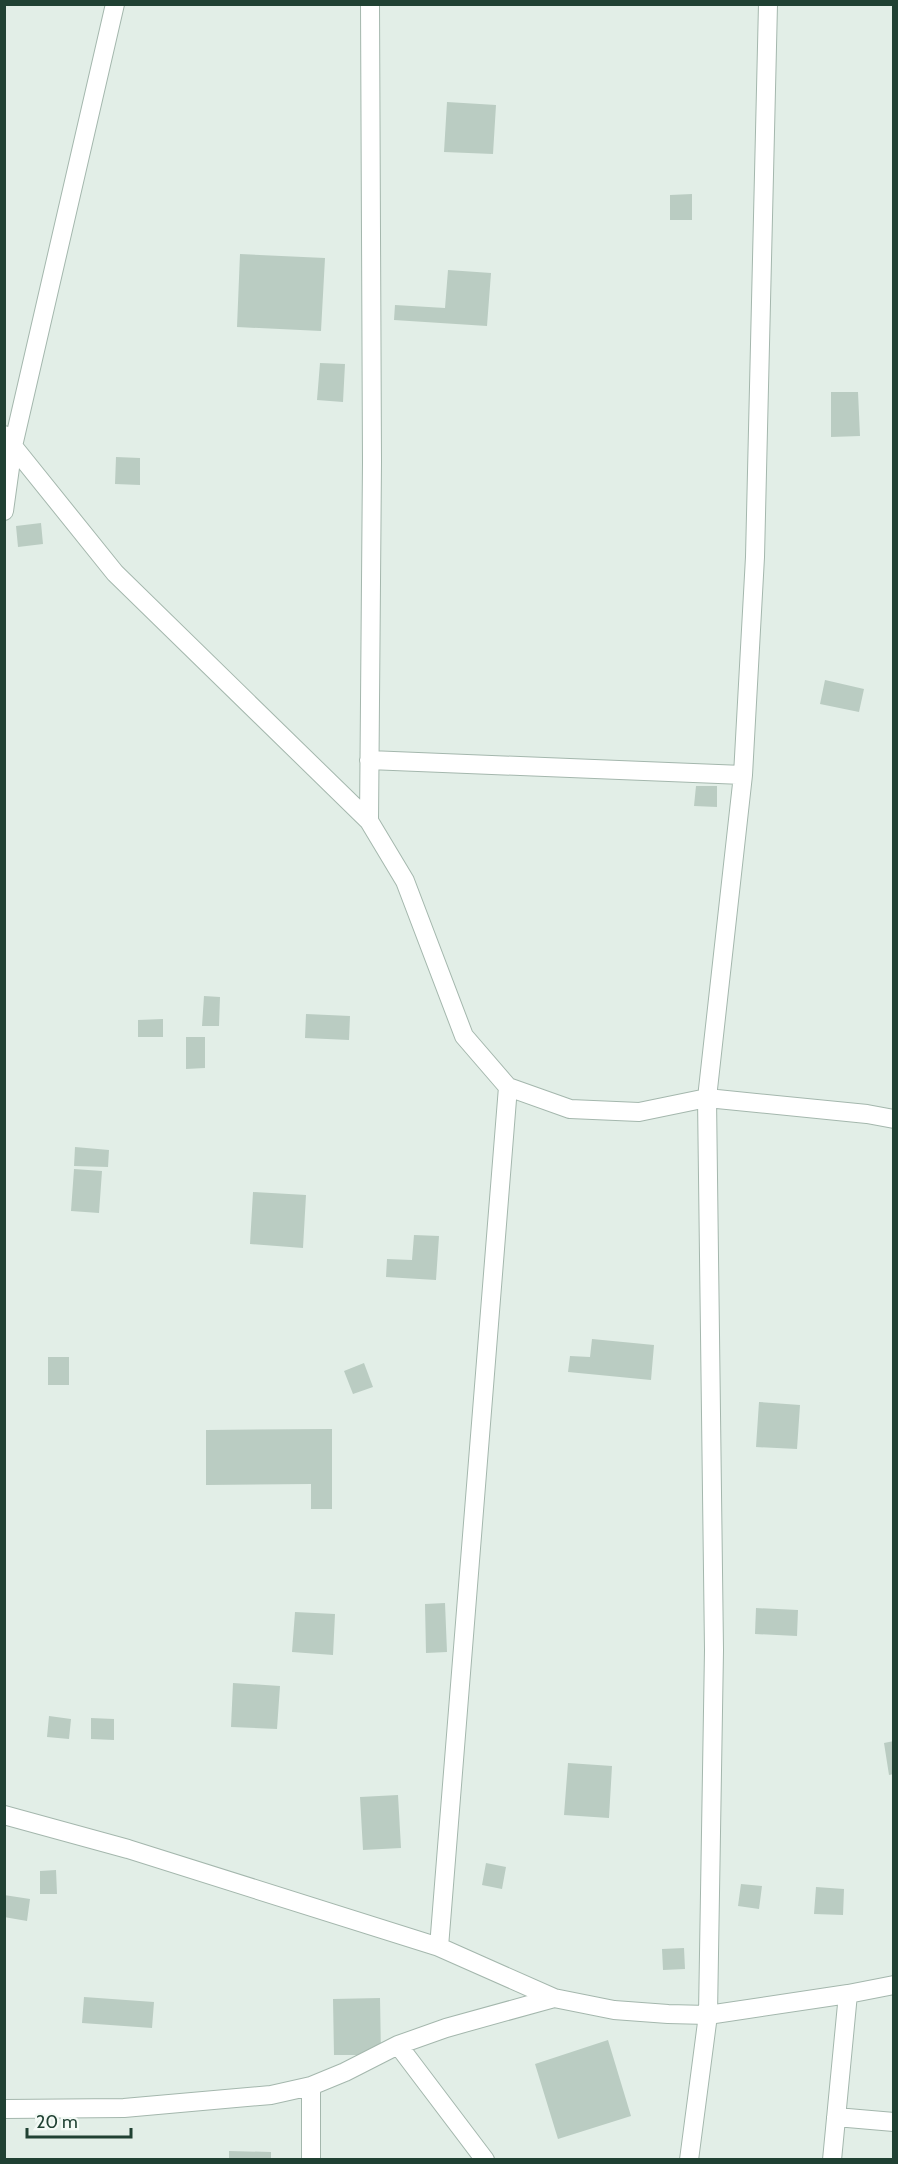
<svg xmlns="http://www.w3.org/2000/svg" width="898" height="2164" font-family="Cabin,sans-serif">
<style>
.building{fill:#baccc2}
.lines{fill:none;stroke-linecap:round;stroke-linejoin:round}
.minor-casing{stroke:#a4b7ad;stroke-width:20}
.minor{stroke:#fff;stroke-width:18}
</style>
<rect width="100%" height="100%" fill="#e2eee7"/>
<path class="building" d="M447 102 496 105 493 154 444 152Z
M692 194V220H670V195Z
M240 254 325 258 321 331 237 327Z
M448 270 491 273 487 326 394 320 395 305 445 308Z
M320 363 345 364 343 402 317 400Z
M831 392H858L860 436 831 437Z
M116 457 140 458V485L115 484Z
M41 523 43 544 18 547 16 526Z
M825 680 864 689 859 712 820 704Z
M696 786H717V807L694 806Z
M204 996 220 997 219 1026H202Z
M306 1014 350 1016 349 1040 305 1038Z
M163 1019V1037H138V1020Z
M186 1037H205V1068L186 1069Z
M75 1147 109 1150 108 1167 74 1166Z
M74 1169 102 1171 99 1213 71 1211Z
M253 1192 306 1195 303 1248 250 1244Z
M414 1235 439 1236 436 1280 386 1277 387 1259 412 1260Z
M592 1339 654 1345 651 1380 568 1372 570 1356 590 1357Z
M48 1357H69V1385H48Z
M364 1363 373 1387 353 1394 344 1371Z
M759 1402 800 1405 797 1449 756 1447Z
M332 1429V1509H311V1484L206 1485V1430Z
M445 1603 447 1652 426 1653 425 1604Z
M756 1608 798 1610 797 1636 755 1634Z
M295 1612 335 1614 333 1655 292 1652Z
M233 1683 280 1686 277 1729 231 1727Z
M49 1716 71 1719 69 1739 47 1737Z
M91 1718 114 1719V1740L91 1739Z
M894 1741V1774L889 1775 884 1743Z
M568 1763 612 1766 609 1818 564 1815Z
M398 1795 401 1848 363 1850 360 1797Z
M486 1863 506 1867 502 1889 482 1885Z
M56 1870 57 1894H40V1871Z
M741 1884 762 1886 759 1909 738 1906Z
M816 1887 844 1889 843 1915 814 1914Z
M4 1895 30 1899 27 1921 4 1917Z
M684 1948 685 1969 663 1970 662 1949Z
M84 1997 154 2002 152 2028 82 2023Z
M380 1998 381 2055H334L333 1999Z
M608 2040 631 2116 558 2139 535 2064Z
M229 2151 271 2152V2160H229Z"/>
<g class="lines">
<g class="minor-casing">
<path id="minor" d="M4 435 115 573 369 821 405 881 464 1036 508 1087 570 1109 639 1112 707 1098 867 1114 894 1119
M4 511 13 446 115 4
M369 760 743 775
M369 821 372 462 370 4
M4 1815 128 1849 439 1947 554 1998 614 2010 668 2014 708 2015 848 1994 894 1985
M439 1947 508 1087
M398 2045 485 2160
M4 2109 124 2108 271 2095 311 2086 345 2072 398 2045 446 2028 554 1998
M836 2117 894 2122
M311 2160V2086
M689 2160 708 2015 714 1650 707 1098 743 775 755 557 768 4
M832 2160 848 1994"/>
</g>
<use href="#minor" class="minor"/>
</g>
<rect width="898" height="2164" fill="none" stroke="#204133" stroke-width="12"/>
<path d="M27 2128v9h104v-9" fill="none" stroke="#204133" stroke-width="3"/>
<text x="36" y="2128" font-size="18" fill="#204133" stroke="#f4faf6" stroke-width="4.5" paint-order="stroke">20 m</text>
</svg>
